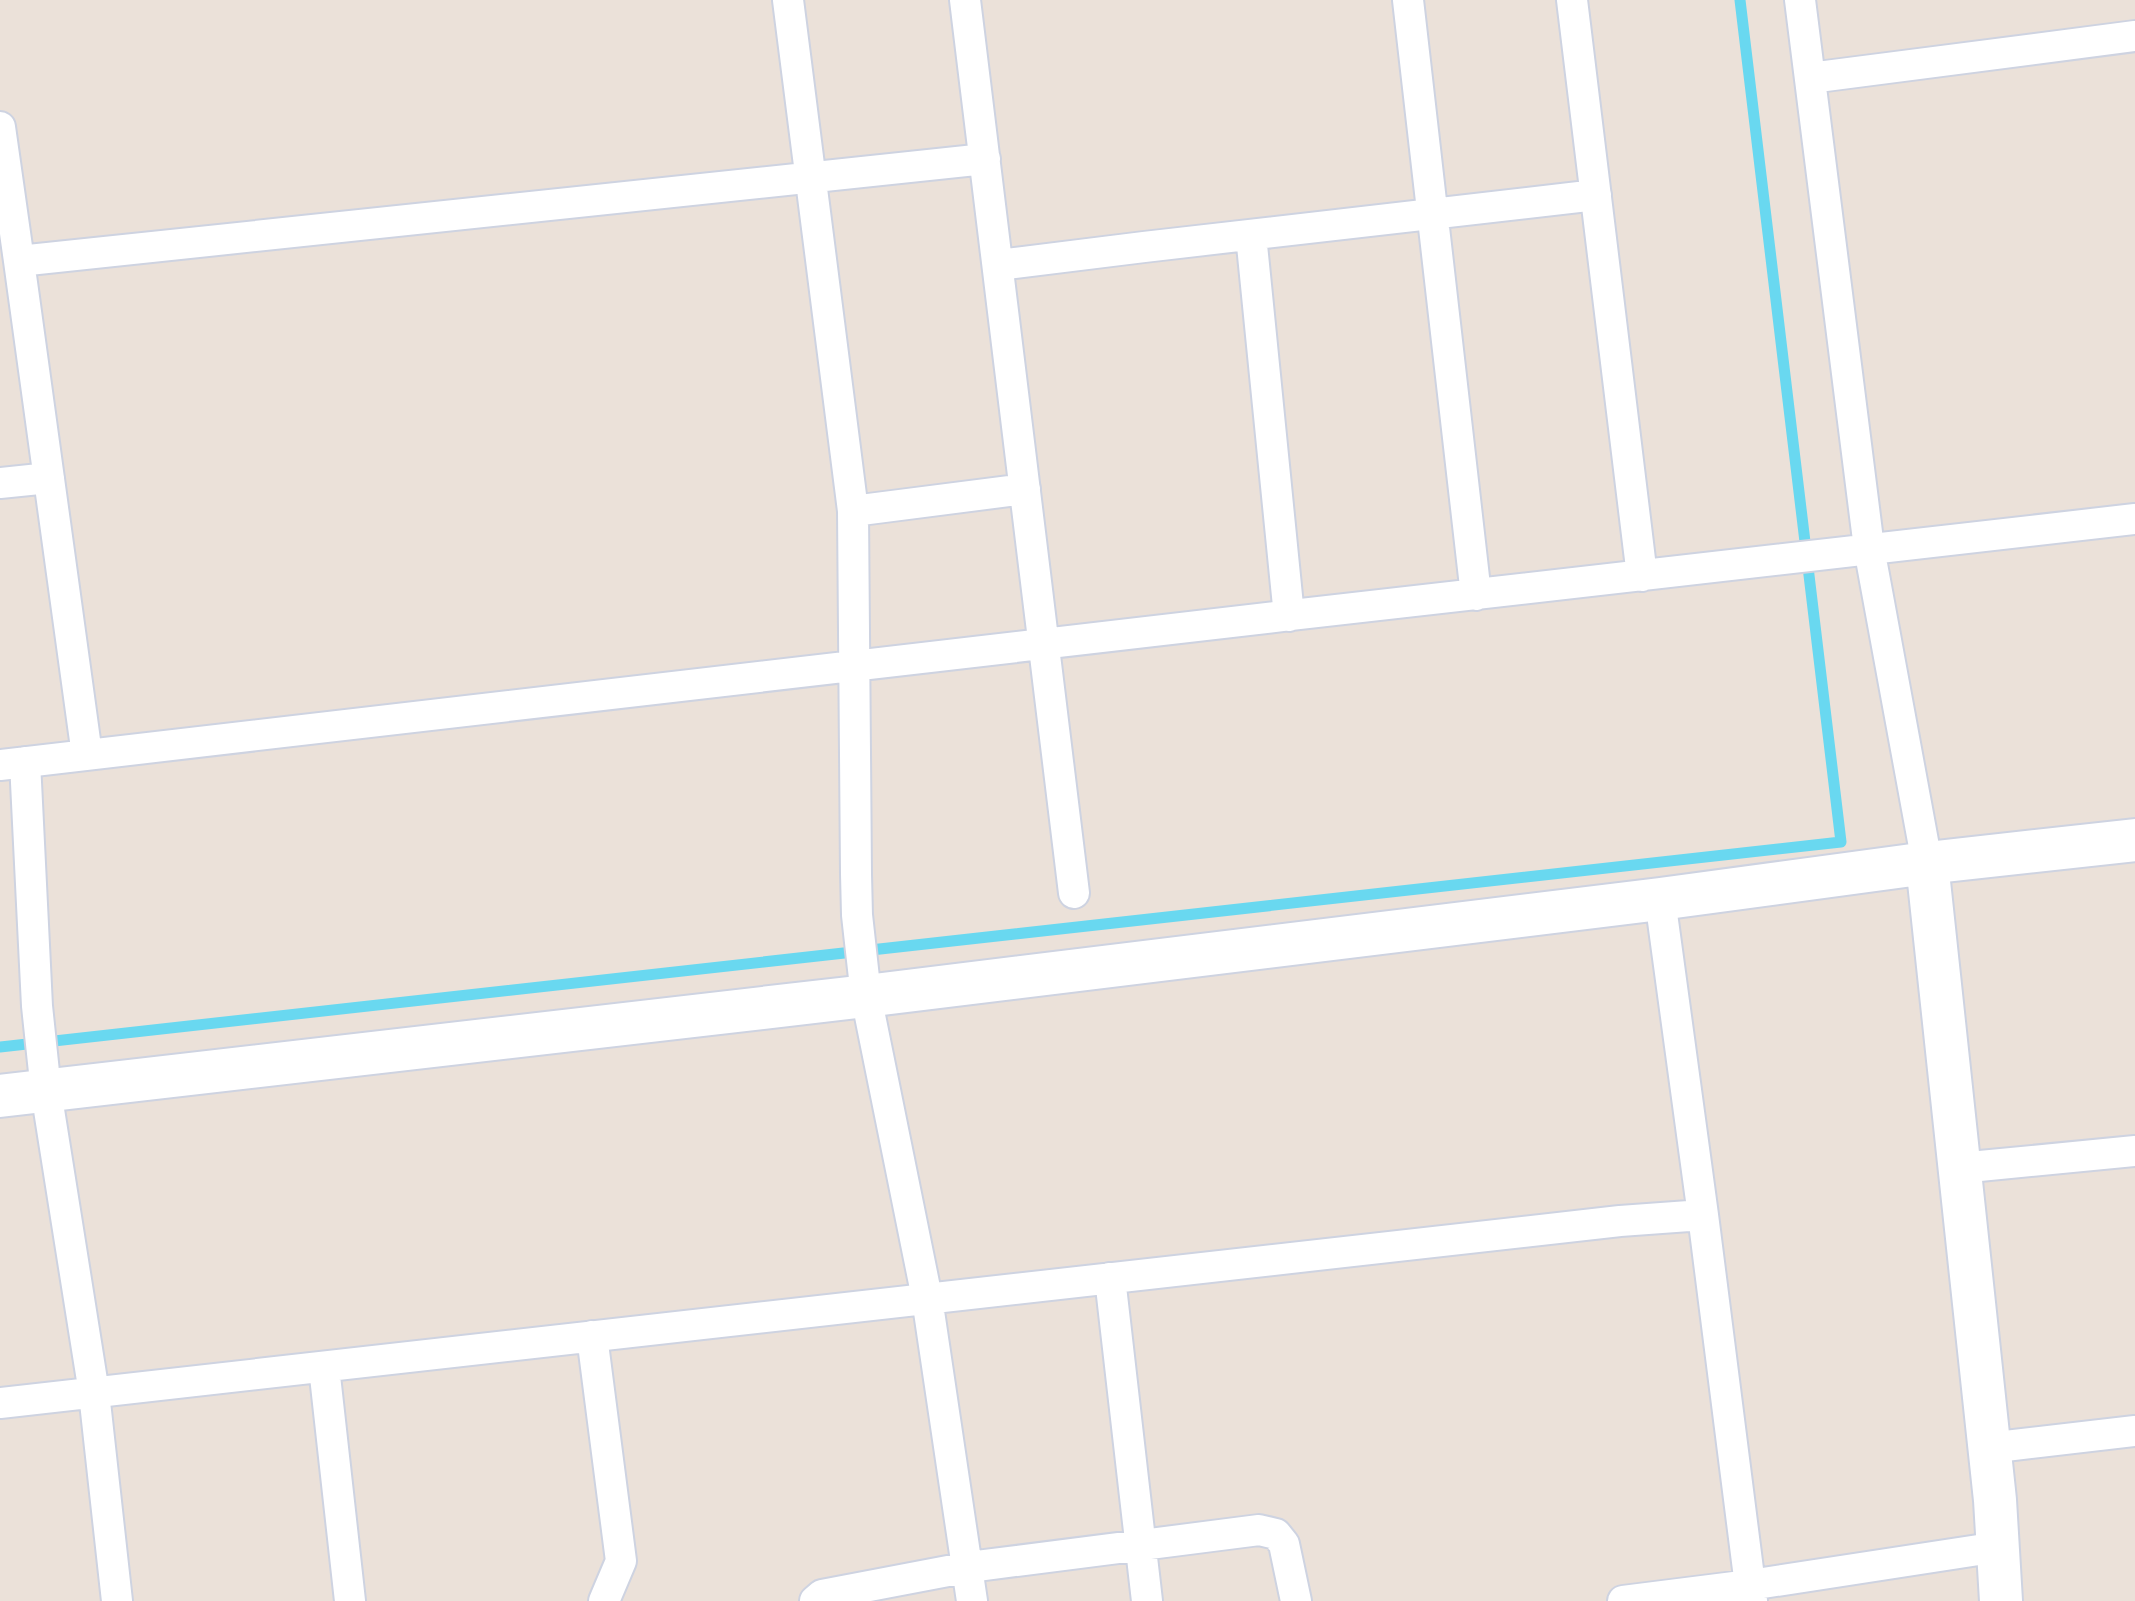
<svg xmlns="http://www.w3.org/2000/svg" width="2135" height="1601" font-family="Helvetica,sans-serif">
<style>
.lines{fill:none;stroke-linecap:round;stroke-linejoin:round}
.stream{stroke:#69d8f0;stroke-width:11}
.street-casing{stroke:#ced3e1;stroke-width:34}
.secondary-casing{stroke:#ced3e1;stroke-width:46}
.street{stroke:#fff;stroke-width:30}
.secondary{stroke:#fff;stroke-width:42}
</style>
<rect width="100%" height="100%" fill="#ebe1d9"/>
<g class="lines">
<path class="stream" d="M0 1047 1841 842 1740 0"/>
<g class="street-casing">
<path id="street" d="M788 0 853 511 856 874 857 915 866 996 927 1298 972 1601
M965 0 1074 893
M1408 0 1476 595
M1572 0 1642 576
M1800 0 1869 548 1927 863
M1810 78 2135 36
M0 127 19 261
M1251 235 1289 616
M998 265 1144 247 1596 195
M0 483 49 478
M853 511 1025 489
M87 755 19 261 985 159
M25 762 37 1006 46 1091 94 1393 117 1601
M0 765C712 682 1423 599 2135 519
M1660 899 1703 1215 1752 1601
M1959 1168 2135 1151
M1110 1278 1147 1601
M592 1336 621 1561 604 1601
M324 1367 350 1601
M0 1403 1620 1221 1703 1215
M1988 1448 2135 1431
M815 1601 822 1595 969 1567 1259 1530 1276 1534 1284 1544 1296 1601
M1623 1601 1750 1585 1998 1547"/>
</g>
<g class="secondary-casing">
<path id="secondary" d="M1927 863 1995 1500 2001 1601
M0 1096 866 996 1660 899 1927 863 2135 840"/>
</g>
<use href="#street" class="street"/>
<use href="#secondary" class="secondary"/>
</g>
</svg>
